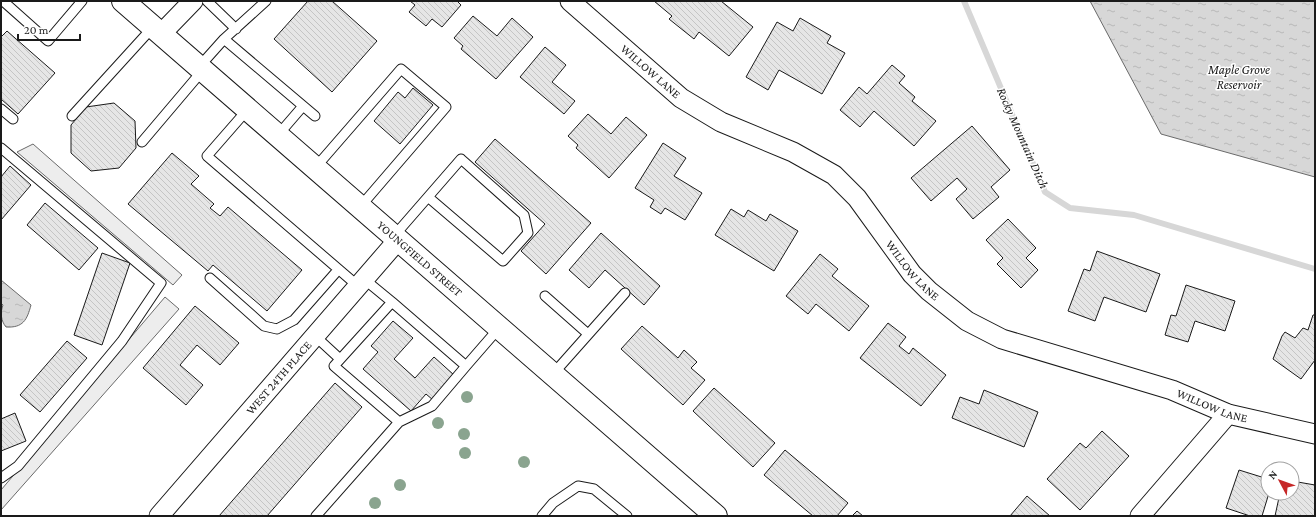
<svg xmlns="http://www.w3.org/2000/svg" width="1316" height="517" font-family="'Crimson Pro',serif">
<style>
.built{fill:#ededed;stroke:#6a6a6a}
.water{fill:url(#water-ripples);stroke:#6a6a6a}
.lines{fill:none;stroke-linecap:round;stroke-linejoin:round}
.stream{stroke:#d7d7d7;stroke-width:6}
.building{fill:url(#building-back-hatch);stroke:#1a1a1a}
.service-casing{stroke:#1a1a1a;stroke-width:11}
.minor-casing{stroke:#1a1a1a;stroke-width:21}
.tertiary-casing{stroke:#1a1a1a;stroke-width:24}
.service{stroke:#fff;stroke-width:9}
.minor{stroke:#fff;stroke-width:19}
.tertiary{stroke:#fff;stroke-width:22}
.tree{fill:#8aa48f}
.labels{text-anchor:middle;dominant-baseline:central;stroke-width:3;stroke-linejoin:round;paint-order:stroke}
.street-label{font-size:12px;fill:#1a1a1a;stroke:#fff}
.water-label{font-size:13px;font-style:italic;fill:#1a1a1a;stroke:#fff}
</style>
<defs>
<pattern id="water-ripples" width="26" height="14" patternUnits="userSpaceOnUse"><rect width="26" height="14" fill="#d7d7d7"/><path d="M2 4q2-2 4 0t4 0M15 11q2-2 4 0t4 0" fill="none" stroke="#b8b8b8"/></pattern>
<pattern id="building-back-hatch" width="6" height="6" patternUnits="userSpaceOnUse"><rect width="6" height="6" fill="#e6e6e6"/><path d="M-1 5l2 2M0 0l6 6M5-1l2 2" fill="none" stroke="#c5c5c5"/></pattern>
</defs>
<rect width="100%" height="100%" fill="#fff"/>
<path class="built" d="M33 144 182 275 173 285 17 152Z
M165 297 179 309 1 510V490Z"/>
<path class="water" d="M1090 1H1315V177L1161 134Z
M1 280 31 305C27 320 23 328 6 327 1 321 0 313 3 305L1 303Z"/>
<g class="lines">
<path class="stream" d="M964 1 1045 192 1070 208 1134 215 1315 269"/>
</g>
<path class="building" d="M308 1H332L377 41 332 92 274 39Z
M410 1H457L461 5 442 27 432 19 426 26 409 12 415 5Z
M654 1H721L753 27 729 56 699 32 694 39 669 19 672 16Z
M473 16 497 36 512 18 533 37 496 79 461 49 463 46 454 38Z
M800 18 831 36 827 43 845 53 822 94 779 70 768 90 746 77 777 22 793 31Z
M7 31 55 73 18 114 1 99V37Z
M545 47 566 65 552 82 575 101 564 114 520 77Z
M892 65 905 76 899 83 915 97 912 101 936 121 914 146 874 111 860 127 840 110 859 87 867 94Z
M413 88 433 105 400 144 374 121 398 92 405 98Z
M114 103 135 121 136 148 119 168 91 171 71 153V125L86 107Z
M588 114 611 134 626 117 647 135 609 178 576 148 578 145 568 136Z
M972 126 1010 170 991 187 999 197 973 219 956 199 967 189 957 178 931 201 911 178Z
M495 139 591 223 546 274 521 251 545 224 475 162Z
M663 143 686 158 674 176 702 193 685 220 665 208 661 214 650 207 654 200 635 188Z
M172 153 199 176 191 184 214 204 210 208 220 216 228 207 302 270 267 311 213 265 208 271 128 204Z
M10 166 31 185 1 220V177Z
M45 203 98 248 79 270 27 225Z
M731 209 744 217 748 210 766 221 770 214 798 231 774 271 715 235Z
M1008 219 1036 248 1026 258 1038 270 1021 288 997 264 1003 258 986 240Z
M601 233 660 286 644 305 605 270 589 288 569 270Z
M1097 251 1160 274 1146 312 1104 297 1095 321 1068 311 1084 269 1090 271Z
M102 253 130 263 102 345 74 335Z
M820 254 838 269 832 276 869 306 849 331 816 304 808 314 786 296Z
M1186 285 1235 301 1225 331 1195 321 1188 342 1165 335 1171 315 1176 316Z
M195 306 239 343 220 365 197 345 180 365 203 385 186 405 143 368Z
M1313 315H1315V360L1301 379 1273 359 1282 336 1285 332 1295 338 1303 328 1308 330Z
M393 321 413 338 394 359 415 378 434 357 454 375 433 400 426 394 411 411 363 369 378 352 371 346Z
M888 323 906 337 899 346 909 354 913 348 946 375 921 406 860 358Z
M642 326 678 358 684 350 697 362 691 368 705 380 683 405 621 349Z
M67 341 87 358 40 412 20 395Z
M335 383 362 407 267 516H219Z
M714 388 775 443 753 467 693 411Z
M984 390 1038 412 1024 447 952 418 960 397 979 404Z
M15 413 26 441 1 451V419Z
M1102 431 1129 456 1080 510 1047 479 1080 443 1086 448Z
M785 450 848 503 837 516H813L764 475Z
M1239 470 1268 479 1269 493 1262 516H1250L1226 508Z
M1292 481 1315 485V516H1275L1280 493H1292Z
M1027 496 1050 516H1010Z
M857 511 863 516H852Z"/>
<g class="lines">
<g class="service-casing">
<path id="service" d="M3 1 48 41 82 1
M207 1 236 29
M224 39 266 1
M199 67 224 39 315 116
M1 109 13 119
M248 109 207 156 358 286
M72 116 153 27
M278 135 303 106
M142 142 203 70
M1 148 161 283 122 341 18 466 1 478
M315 168 401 69 446 107 360 207
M394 236 461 159 524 215 528 233 503 261 428 197
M210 278 264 326 277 329 294 320 338 270
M364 279 392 302
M545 296 588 334
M315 336 340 359
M553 374 625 293
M399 422 432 406 466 366
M316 516 399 422 334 366 392 302 466 366 499 328
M542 516 553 503 578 486 594 489 627 516"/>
</g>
<g class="minor-casing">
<g id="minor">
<path id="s1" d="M570 1 681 98 721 122 793 152 834 175 857 198 912 274 929 291 967 321 1002 339 1172 390 1228 414 1315 434"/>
<path d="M161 34 193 1"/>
<path id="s2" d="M159 516 398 240"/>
<path d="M1140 516 1228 414"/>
</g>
</g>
<g class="tertiary-casing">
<g id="tertiary">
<path id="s3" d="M123 1 716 516"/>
</g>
</g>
<use href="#service" class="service"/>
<use href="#minor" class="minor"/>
<use href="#tertiary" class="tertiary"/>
</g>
<g class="tree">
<circle cx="467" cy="397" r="6"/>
<circle cx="438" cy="423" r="6"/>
<circle cx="464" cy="434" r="6"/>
<circle cx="465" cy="453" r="6"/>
<circle cx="524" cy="462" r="6"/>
<circle cx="400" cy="485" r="6"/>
<circle cx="375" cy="503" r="6"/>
</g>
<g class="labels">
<g class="street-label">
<text stroke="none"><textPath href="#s1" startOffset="107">WILLOW LANE</textPath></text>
<text stroke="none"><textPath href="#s3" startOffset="393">YOUNGFIELD STREET</textPath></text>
<text stroke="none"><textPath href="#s1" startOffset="443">WILLOW LANE</textPath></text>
<text stroke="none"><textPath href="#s2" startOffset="183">WEST 24TH PLACE</textPath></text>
<text stroke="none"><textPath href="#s1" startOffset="778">WILLOW LANE</textPath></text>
</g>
<g class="water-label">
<text x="1239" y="69">Maple Grove<tspan x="1239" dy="15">Reservoir</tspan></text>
<text transform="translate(1023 138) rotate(66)">Rocky Mountain Ditch</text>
</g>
</g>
<rect width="1316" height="517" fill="none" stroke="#1a1a1a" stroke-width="4"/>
<g transform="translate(1280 481) rotate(311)"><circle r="19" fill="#ffffff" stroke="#a3a3a3"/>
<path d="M0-3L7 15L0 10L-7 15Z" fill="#c62828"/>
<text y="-6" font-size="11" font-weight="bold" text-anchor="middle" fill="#1a1a1a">N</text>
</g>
<path d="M18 34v6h62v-6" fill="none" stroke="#1a1a1a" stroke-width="2"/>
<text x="24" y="34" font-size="12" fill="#1a1a1a" stroke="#ffffff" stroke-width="3" paint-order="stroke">20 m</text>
</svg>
